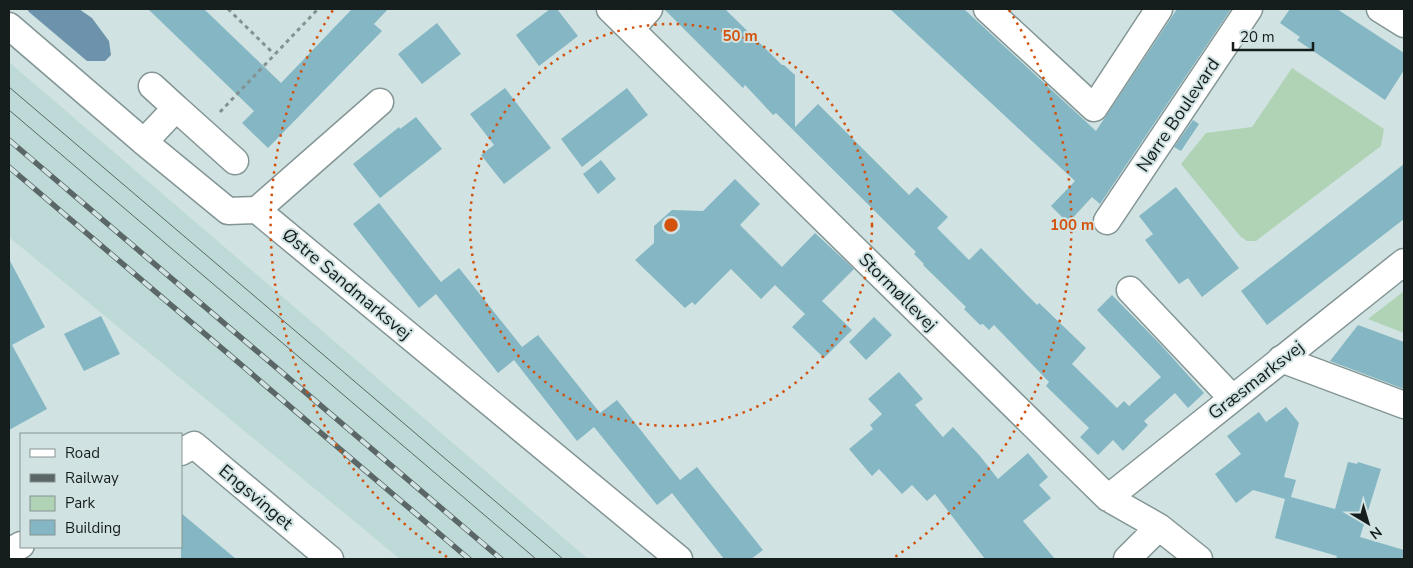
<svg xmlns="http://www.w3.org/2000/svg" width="1413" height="568" font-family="'Nunito Sans',sans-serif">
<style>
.built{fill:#bdd9d8}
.green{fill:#b0d3b6}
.water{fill:#6d93ac}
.building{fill:#84b6c3}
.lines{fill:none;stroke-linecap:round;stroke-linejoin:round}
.minor-casing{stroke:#839594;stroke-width:29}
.path{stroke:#849292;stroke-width:3;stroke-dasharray:4 4;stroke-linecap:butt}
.minor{stroke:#fff;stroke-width:26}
.tram{stroke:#5b6666;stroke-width:1}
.rail-casing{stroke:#5b6666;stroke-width:5.5}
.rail{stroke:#d0e3e2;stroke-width:4;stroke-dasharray:11;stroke-linecap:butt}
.ring{fill:none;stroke:#d3530e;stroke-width:2.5;stroke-dasharray:2.5 5}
.labels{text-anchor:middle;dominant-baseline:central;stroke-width:4;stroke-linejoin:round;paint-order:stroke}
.street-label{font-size:18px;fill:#161d1d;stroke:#d0e3e2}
.centre{fill:#d3530e;stroke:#d0e3e2;stroke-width:2.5}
.ring-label{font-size:15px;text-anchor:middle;font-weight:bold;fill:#d3530e;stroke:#d0e3e2;stroke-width:4;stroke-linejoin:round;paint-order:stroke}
</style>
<rect width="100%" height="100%" fill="#d0e3e2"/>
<path class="built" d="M9 62 588 559H400L9 237Z"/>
<path class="green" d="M1292 68 1384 129 1381 146 1256 241H1247L1240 236 1181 164 1206 133 1252 127Z
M1404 291V333L1368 319Z"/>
<path class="water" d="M27 9H79L92 18 109 41 111 55 105 61H87L29 12Z"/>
<path class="building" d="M148 9H204L281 83 352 9H388L374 24 382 31 268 148 242 123 254 111Z
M550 9H557L578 36 539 66 516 35Z
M664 9H725L782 65H784L795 75V127L818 104 909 195 917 187 948 217 937 228 969 260 981 248 1037 305 1039 303 1086 348 1072 364 1117 408 1124 401 1129 406 1161 377 1097 310 1112 295 1160 344 1204 393 1188 408 1175 393 1144 421 1148 425 1123 451 1113 440 1098 455 1080 437 1089 428 1046 386 1049 382 994 325 989 330 983 324 980 325 964 309 966 307 923 265 924 264 914 254 916 252 776 113 773 115 745 85 743 88Z
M890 9H964L1096 131 1177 9H1231L1100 204 1092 197 1068 223 1051 206 1075 181Z
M1290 9H1337L1404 53V70L1385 100 1297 40 1300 37 1280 23Z
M437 23 461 54 422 84 398 54Z
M505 88 551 148 504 184 481 155 494 145 470 114Z
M627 88 648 115 582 167 561 139Z
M416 117 442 149 380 198 353 164 399 127 400 129Z
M1193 120 1199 124 1181 151 1174 147Z
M601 160 616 179 598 194 583 174Z
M1404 164V219L1267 325 1241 291Z
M735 179 760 204 740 225 782 267 815 233 854 269 822 301 852 330 824 358 792 327 805 314 775 285 761 299 731 269 695 305 692 302 685 308 635 260 654 243V226L672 210 703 211Z
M1176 187 1239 268 1202 297 1188 278 1179 284 1145 240 1153 234 1139 216Z
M379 203 441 282 459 268 522 347 538 335 600 413 617 400 680 480 697 467 763 550 751 559H724L672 493 657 505 594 427 577 441 514 360 498 373 436 294 419 308 353 224Z
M9 259 45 327 12 345 47 409 9 430Z
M101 316 120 354 84 371 64 334Z
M874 317 892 335 866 360 849 342Z
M1358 325 1404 342V389L1330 361Z
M899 372 923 399 915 405 943 437 953 427 980 456 998 479 1028 453 1048 477 1039 485 1051 498 1023 521 1055 559H985L935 494 927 501 912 485 902 494 879 469 872 476 849 449 873 429 870 425 882 414 868 399Z
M1286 407 1299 423 1284 477 1296 480 1291 497 1335 509 1348 462 1357 464 1358 462 1381 469 1360 537 1404 550V559H1336L1337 556 1275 538 1285 499 1253 490 1236 503 1215 474 1241 454 1227 436 1259 412 1266 422Z
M181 513 236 559H181Z"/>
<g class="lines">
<g class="minor-casing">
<path id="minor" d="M610 9 1108 498 1159 527 1199 559
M987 9 1094 108 1159 9
M1380 9 1404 24
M9 26 144 142 228 211 257 210 679 559
M631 29 649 9
M152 86 176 108
M144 142 176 108 235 161
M257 210 380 102
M1107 221 1249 9
M1130 290 1232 398
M1281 359 1404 405
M181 452 194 445 330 559
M1108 498 1404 262
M9 552 21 545
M1127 559 1159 527"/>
</g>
<path class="path" d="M228 9 274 54
M220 112 318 9"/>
<use href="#minor" class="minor"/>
<path class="tram" d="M9 87 563 559
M9 110 536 559"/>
<g class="rail-casing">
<path id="rail" d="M9 140 501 559
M9 167 469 559"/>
</g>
<use href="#rail" class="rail"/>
</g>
<g class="ring">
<circle cx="671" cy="225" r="201"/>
<path d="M447 557A401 401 0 0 1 333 10M1009 10A401 401 0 0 1 895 557"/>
</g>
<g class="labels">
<g class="street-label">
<text transform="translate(1178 115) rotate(-56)">Nørre Boulevard</text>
<text transform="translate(347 284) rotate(40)">Østre Sandmarksvej</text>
<text transform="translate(898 292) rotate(45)">Stormøllevej</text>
<text transform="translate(1256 380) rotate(-38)">Græsmarksvej</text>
<text transform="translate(256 497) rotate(40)">Engsvinget</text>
</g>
</g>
<circle cx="671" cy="225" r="8" class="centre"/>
<g class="ring-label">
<text x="740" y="41">50 m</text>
<text x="1072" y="230">100 m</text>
</g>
<rect width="1413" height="568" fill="none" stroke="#161d1d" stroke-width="20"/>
<rect x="20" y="433" width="162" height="115" fill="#d0e3e2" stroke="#869493"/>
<rect x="30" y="449" width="25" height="8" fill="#ffffff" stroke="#869493"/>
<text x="65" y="458" font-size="15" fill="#161d1d">Road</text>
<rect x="30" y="474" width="25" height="8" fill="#5b6666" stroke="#869493"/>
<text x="65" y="483" font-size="15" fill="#161d1d">Railway</text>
<rect x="30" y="496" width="25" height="15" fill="#b0d3b6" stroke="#869493"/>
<text x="65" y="508" font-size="15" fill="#161d1d">Park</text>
<rect x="30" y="520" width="25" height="15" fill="#84b6c3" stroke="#869493"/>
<text x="65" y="533" font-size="15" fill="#161d1d">Building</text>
<g transform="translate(1368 523) rotate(142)" stroke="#d0e3e2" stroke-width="4" paint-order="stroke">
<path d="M0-4L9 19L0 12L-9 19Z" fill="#161d1d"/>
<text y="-8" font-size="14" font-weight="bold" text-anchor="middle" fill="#161d1d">N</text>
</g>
<path d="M1233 42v8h80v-8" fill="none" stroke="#161d1d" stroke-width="2.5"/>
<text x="1240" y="42" font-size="15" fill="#161d1d" stroke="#d0e3e2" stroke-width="4" paint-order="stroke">20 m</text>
</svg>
